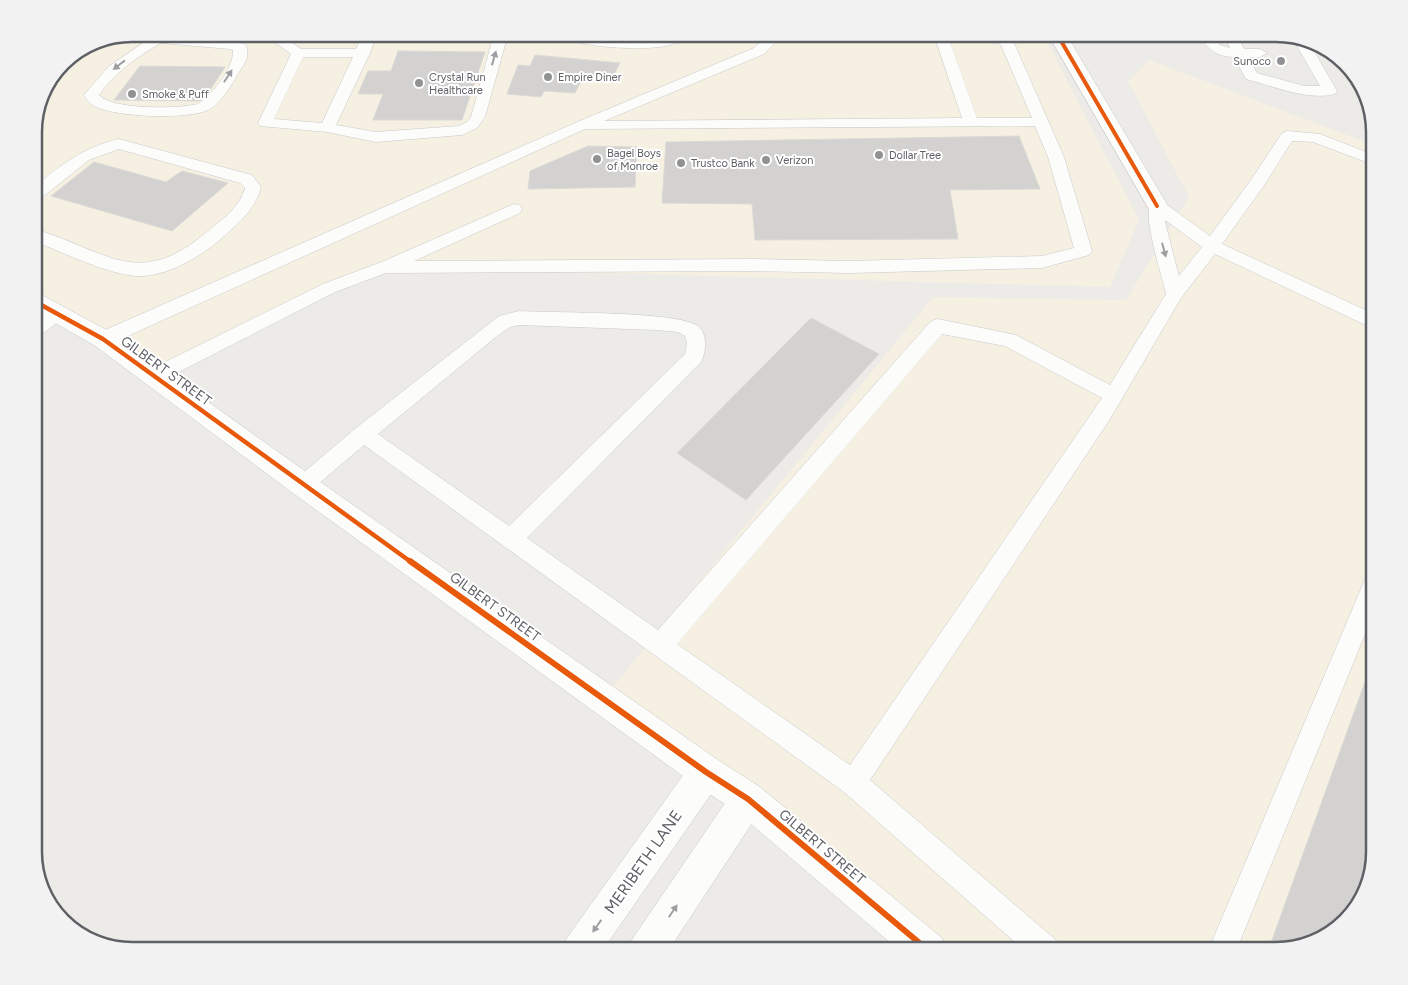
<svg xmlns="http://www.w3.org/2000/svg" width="1408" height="985" font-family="Figtree,sans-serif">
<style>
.commercial{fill:#f5f0e1}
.building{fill:#d3d2d0;stroke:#dcdad6}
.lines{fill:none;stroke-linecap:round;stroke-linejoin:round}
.lane-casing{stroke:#c9c9c9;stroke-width:1}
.street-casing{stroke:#c9c9c9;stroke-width:1}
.secondary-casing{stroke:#c8c8c8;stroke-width:1}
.lane{fill:#fcfcfb;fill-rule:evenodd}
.street{fill:#fcfcfb;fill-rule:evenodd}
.secondary{fill:#fcfcfb;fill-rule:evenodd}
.cycleway-far2-casing{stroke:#fff;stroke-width:5.5}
.cycleway-far1-casing{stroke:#fff;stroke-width:8}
.cycleway-casing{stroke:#fff;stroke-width:9}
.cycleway-far2{stroke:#e8590c;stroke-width:4}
.cycleway-far1{stroke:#e8590c;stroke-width:4.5}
.cycleway{stroke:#e8590c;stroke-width:6}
.oneway{fill:#9d9ea1}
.poi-dot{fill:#8f9192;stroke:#fff;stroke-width:2}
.labels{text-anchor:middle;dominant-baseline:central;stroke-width:4;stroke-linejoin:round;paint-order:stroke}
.far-poi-label{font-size:11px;fill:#5d6065;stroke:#fff;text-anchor:start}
.street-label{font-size:14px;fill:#5d6065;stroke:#fff}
.near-street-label{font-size:16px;fill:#5d6065;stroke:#fff}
.rim{fill:none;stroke:#5d6065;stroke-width:2.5}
</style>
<rect width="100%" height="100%" fill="#ecebe7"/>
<path class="commercial" d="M133 34H1043L1139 220 1110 287 384 267 154 376 56 312 34 302V126L41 94 63 62 95 41Z
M1149 60 1374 145V853L1357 908 1325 938 1276 951H929L748 799 603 699 933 297 1126 300 1189 197 1128 81Z"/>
<path class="building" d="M398 51 485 52 462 120H373L383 94H358L368 71H391Z
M535 55 620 63 612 78 584 75 575 93 544 91 541 97 507 94 518 65 530 66Z
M140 66 225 67 203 101 114 100Z
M1019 136 1040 189 950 190 958 239 755 240 752 204 662 203 666 142Z
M588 146 637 147 635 187 528 189 530 171Z
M94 162 166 182 182 171 228 183 172 231 51 196Z
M811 318 879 354 746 500 677 453Z
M1365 682 1374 688V853L1357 908 1325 938 1276 951H1268Z"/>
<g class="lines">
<g class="lane-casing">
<path id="lane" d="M156 34H170L169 36 220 39 245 44C251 54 245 64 239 72 232 84 221 104 208 110 187 120 115 117 94 106 90 104 86 99 84 95L108 67ZM161 43 230 49 233 50C234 69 213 93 198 104 177 109 113 110 99 95 115 72 137 57 161 43Z
M273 34H287L286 39 301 49H356L363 34H377L370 53 336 125 376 132 459 126 467 122 471 117 494 34H508L485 117 477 128 462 135 376 142 327 132 260 126 258 123 291 54 272 40ZM303 57H353L322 123 274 119Z
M561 34 648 40C662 40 672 33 686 34 682 39 677 43 670 45 652 51 573 49 561 34Z
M770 34H1004L1014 43 1064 157 1092 251 1089 255 1042 268 849 273 754 271 386 273 335 292 161 381 154 383 147 381 144 376 147 371 323 284 384 261 514 204 520 205 522 209 520 213 414 261 754 259 849 261 1042 256 1074 248 1048 157 1035 126 585 129 110 344 103 346 96 344 94 339 96 334 575 123 754 48ZM780 38H935L962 118 604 121 764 54ZM949 39 995 40 1001 45 1032 118H977Z
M1198 34H1212L1220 45 1230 48 1226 40 1233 34H1276L1291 38 1285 41 1243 39 1240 41 1244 49H1260L1267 53 1260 57H1248L1257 73 1304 86H1320L1294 41 1310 44 1337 91 1335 94C1307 101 1273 86 1246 79L1234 57C1216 56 1208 50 1198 34Z
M1287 131 1320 134 1374 155V165L1313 142 1292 141 1263 187 1222 244 1374 314V329L1215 254 1181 298 1110 419 870 780 1057 941 1061 951H1025L844 792 364 445 310 491 303 494 296 491 292 485 296 479 356 428 499 316 519 311C551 313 678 311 698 326 708 334 706 352 701 362L527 538 658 630 931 321 938 319 1016 335 1110 385 1166 294C1162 275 1142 217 1151 202L1157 201 1163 202 1210 236 1251 180 1282 133ZM1165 220 1202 247 1179 276 1165 222ZM519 325 657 330 678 332 685 336 687 343 685 354 509 526 378 434 497 336 510 327ZM942 334 1005 346 1102 398 850 765 677 644Z
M119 139 252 175 261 187C256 209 238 223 222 238 201 256 172 274 143 276 115 278 62 252 34 241V229C107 250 137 292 208 231 223 219 240 207 245 188L240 183 119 149 89 160 40 199 34 200V187C61 165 84 147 119 139Z
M56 305 62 307 65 312C59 322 45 334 34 337V320L50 307Z
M1374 574V612L1236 951H1208L1363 584 1366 577Z"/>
</g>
<g class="street-casing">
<path id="street" d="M1048 34H1066L1168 206 1164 211 1157 213 1150 211Z
M706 755 718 760 723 772 718 784 602 951H561L567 938 694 760Z
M748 782 760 787 765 799 760 811 668 951H627L633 938 736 787Z"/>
</g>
<g class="secondary-casing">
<path id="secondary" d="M34 293 42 295 112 333 313 477 718 760 760 787 942 938 948 951H900L736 811 694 784 293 493 94 345 34 311Z"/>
</g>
<use href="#lane" class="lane"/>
<use href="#street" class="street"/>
<use href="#secondary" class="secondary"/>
<g class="cycleway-far2-casing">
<path id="cycleway-far2" d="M1057 34 1157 206"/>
</g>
<g class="cycleway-far1-casing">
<path id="cycleway-far1" d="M34 301 103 339 411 562"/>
</g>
<g class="cycleway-casing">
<path id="cycleway" d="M410 561 706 772 748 799 929 951"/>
</g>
<use href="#cycleway-far2" class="cycleway-far2"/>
<use href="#cycleway-far1" class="cycleway-far1"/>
<use href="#cycleway" class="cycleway"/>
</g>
<defs><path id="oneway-solid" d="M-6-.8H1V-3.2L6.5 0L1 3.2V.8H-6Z" transform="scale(1.25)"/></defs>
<g class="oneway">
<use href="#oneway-solid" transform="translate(494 58) rotate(-74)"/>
<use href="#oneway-solid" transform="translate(119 65) rotate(142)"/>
<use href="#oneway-solid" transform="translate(228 76) rotate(-57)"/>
<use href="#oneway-solid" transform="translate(1164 250) rotate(75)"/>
<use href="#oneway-solid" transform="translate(673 911) rotate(-56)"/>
<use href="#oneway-solid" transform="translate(597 926) rotate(125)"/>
</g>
<g class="poi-dot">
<circle cx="1281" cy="61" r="5"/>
<circle cx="548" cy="77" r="5"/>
<circle cx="419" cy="83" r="5"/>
<circle cx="132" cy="94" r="5"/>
<circle cx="879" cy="155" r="5"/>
<circle cx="597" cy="159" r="5"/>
<circle cx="766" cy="160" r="5"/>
<circle cx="681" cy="163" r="5"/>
</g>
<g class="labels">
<g class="far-poi-label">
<text x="1271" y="61" text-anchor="end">Sunoco</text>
<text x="429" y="77">Crystal Run<tspan x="429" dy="13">Healthcare</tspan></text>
<text x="558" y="77">Empire Diner</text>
<text x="142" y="94">Smoke &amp; Puff</text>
<text x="607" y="153">Bagel Boys<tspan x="607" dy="13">of Monroe</tspan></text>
<text x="889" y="155">Dollar Tree</text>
<text x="776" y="160">Verizon</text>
<text x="691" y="163">Trustco Bank</text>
</g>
<g class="street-label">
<text transform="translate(166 371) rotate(36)">GILBERT STREET</text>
<text transform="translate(495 607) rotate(36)">GILBERT STREET</text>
<text transform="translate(822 847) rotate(40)">GILBERT STREET</text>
</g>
<g class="near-street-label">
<text transform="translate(643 862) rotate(-55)">MERIBETH LANE</text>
</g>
</g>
<path d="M0 0H1408V985H0ZM132 42H1276A90 90 0 0 1 1366 132V852A90 90 0 0 1 1276 942H132A90 90 0 0 1 42 852V132A90 90 0 0 1 132 42Z" fill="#f2f2f3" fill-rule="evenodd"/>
<path class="rim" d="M132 42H1276A90 90 0 0 1 1366 132V852A90 90 0 0 1 1276 942H132A90 90 0 0 1 42 852V132A90 90 0 0 1 132 42Z"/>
</svg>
